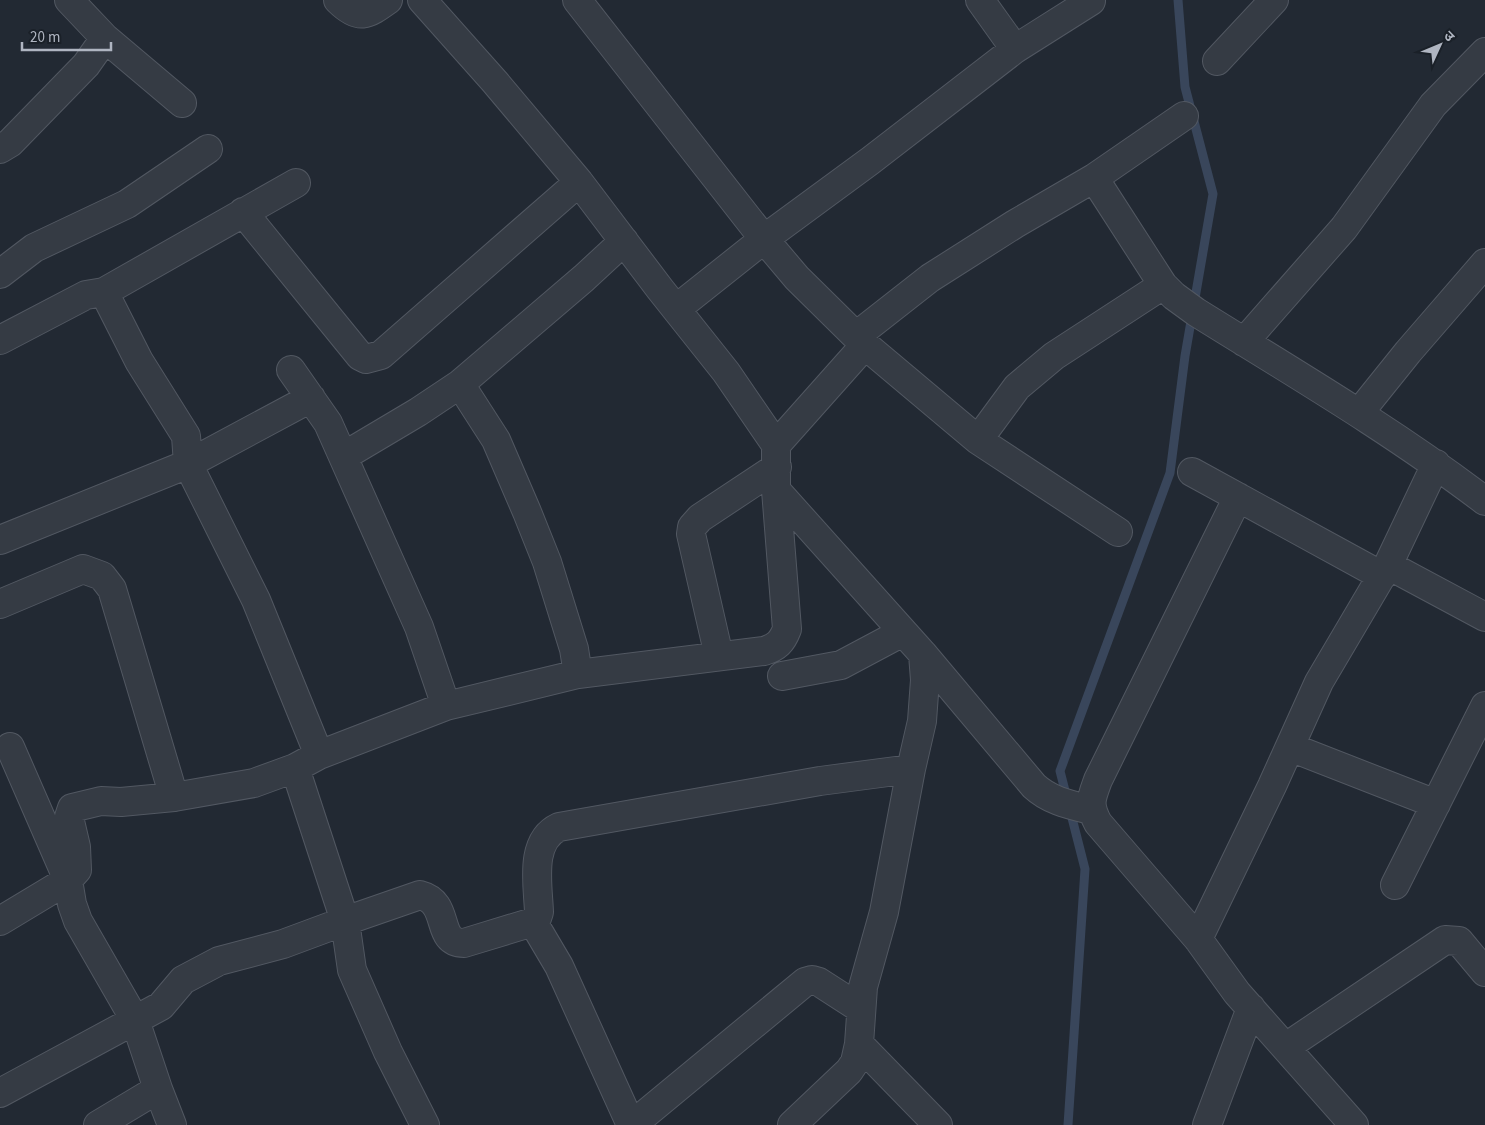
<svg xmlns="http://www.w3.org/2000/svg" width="1485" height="1125" font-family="'Source Sans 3','Noto Sans Devanagari',sans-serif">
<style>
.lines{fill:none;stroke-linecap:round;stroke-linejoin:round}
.stream{stroke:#39465b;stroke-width:9}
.street-casing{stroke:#525862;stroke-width:30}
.street{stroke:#353b44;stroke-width:28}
</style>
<rect width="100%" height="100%" fill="#222933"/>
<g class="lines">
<path class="stream" d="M1068 1125 1085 869 1060 771 1170 473 1185 356 1213 194 1185 87 1178 0"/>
<g class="street-casing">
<path id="street" d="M69 0 105 38 182 103
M338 0C359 21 367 15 388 0
M422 0 495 82 579 182 660 289 726 372 776 445
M577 0 764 239 797 278 865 345 978 440 1118 532
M980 0 1015 49
M1217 61 1274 0
M0 149 10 143 86 65 105 38
M1094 178 1163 285 1174 296 1196 312C1294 373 1393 431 1485 501
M243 212 360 356 366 359 381 355 579 182
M0 274 34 248 127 204 208 149
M676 309 764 239 870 161 1015 49 1091 1
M856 336 930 278 1015 224 1094 178 1184 116
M0 340 86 295 104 292 296 183
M1244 342 1344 228 1433 105 1485 52
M291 370 328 423 419 627 446 706 578 674 764 651C777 647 782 642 787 629L776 490V445L865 345
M460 384 496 440 527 512 547 562 574 649 578 674
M311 398 188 464 256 600 319 755
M1359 413 1408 352 1485 263
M978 440 1017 387 1054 356 1163 285
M344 456 418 412 460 384 584 278 624 241
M1192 472 1382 576
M776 490 923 654 1034 786C1050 801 1071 805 1091 810
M1238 497 1098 780C1091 799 1088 804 1098 823L1198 939 1237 993 1354 1125
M0 540 188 464 186 436 139 361 104 292
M1388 565 1436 464
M0 604 83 569 102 576 112 589 174 797
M719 656 691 534 692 527 700 518 777 467
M782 676 841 665 903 632
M10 747 68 880 72 904 78 921 135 1020 158 1089 98 1125
M1290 747 1436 804
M1395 885 1485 706
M0 921 68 880 77 870 76 847 69 817 72 808 101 801 121 802 174 797 254 783 295 768 319 755 446 706
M533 922 559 966 631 1125
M1198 939 1272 786 1319 682 1388 565 1485 617
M859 1044 938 1125
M1286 1047 1445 940 1459 941 1485 972
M158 1089 172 1125
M0 1093 161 1006 183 980 219 961 283 944 345 921 295 768
M425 1125 388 1052 352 970 345 921 420 895C452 903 434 943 464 943L533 922 537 918 539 912C538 885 529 841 559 827L820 781 911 769
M632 1125 805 982 812 980 819 982 861 1009
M792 1125 849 1071 855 1062 859 1044 863 987 884 912 911 769 922 721 925 680 923 654
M1207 1125 1251 1008"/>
</g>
<use href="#street" class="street"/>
</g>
<g transform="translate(1440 45) rotate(46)" stroke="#1a2028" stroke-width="4" paint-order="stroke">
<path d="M0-4L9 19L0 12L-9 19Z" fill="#afb5c1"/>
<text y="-8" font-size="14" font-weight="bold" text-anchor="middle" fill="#afb5c1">उ</text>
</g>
<path d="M22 42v8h89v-8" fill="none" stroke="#afb5c1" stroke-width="2.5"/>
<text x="30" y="42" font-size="15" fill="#afb5c1" stroke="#1a2028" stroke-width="4" paint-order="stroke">20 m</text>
</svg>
